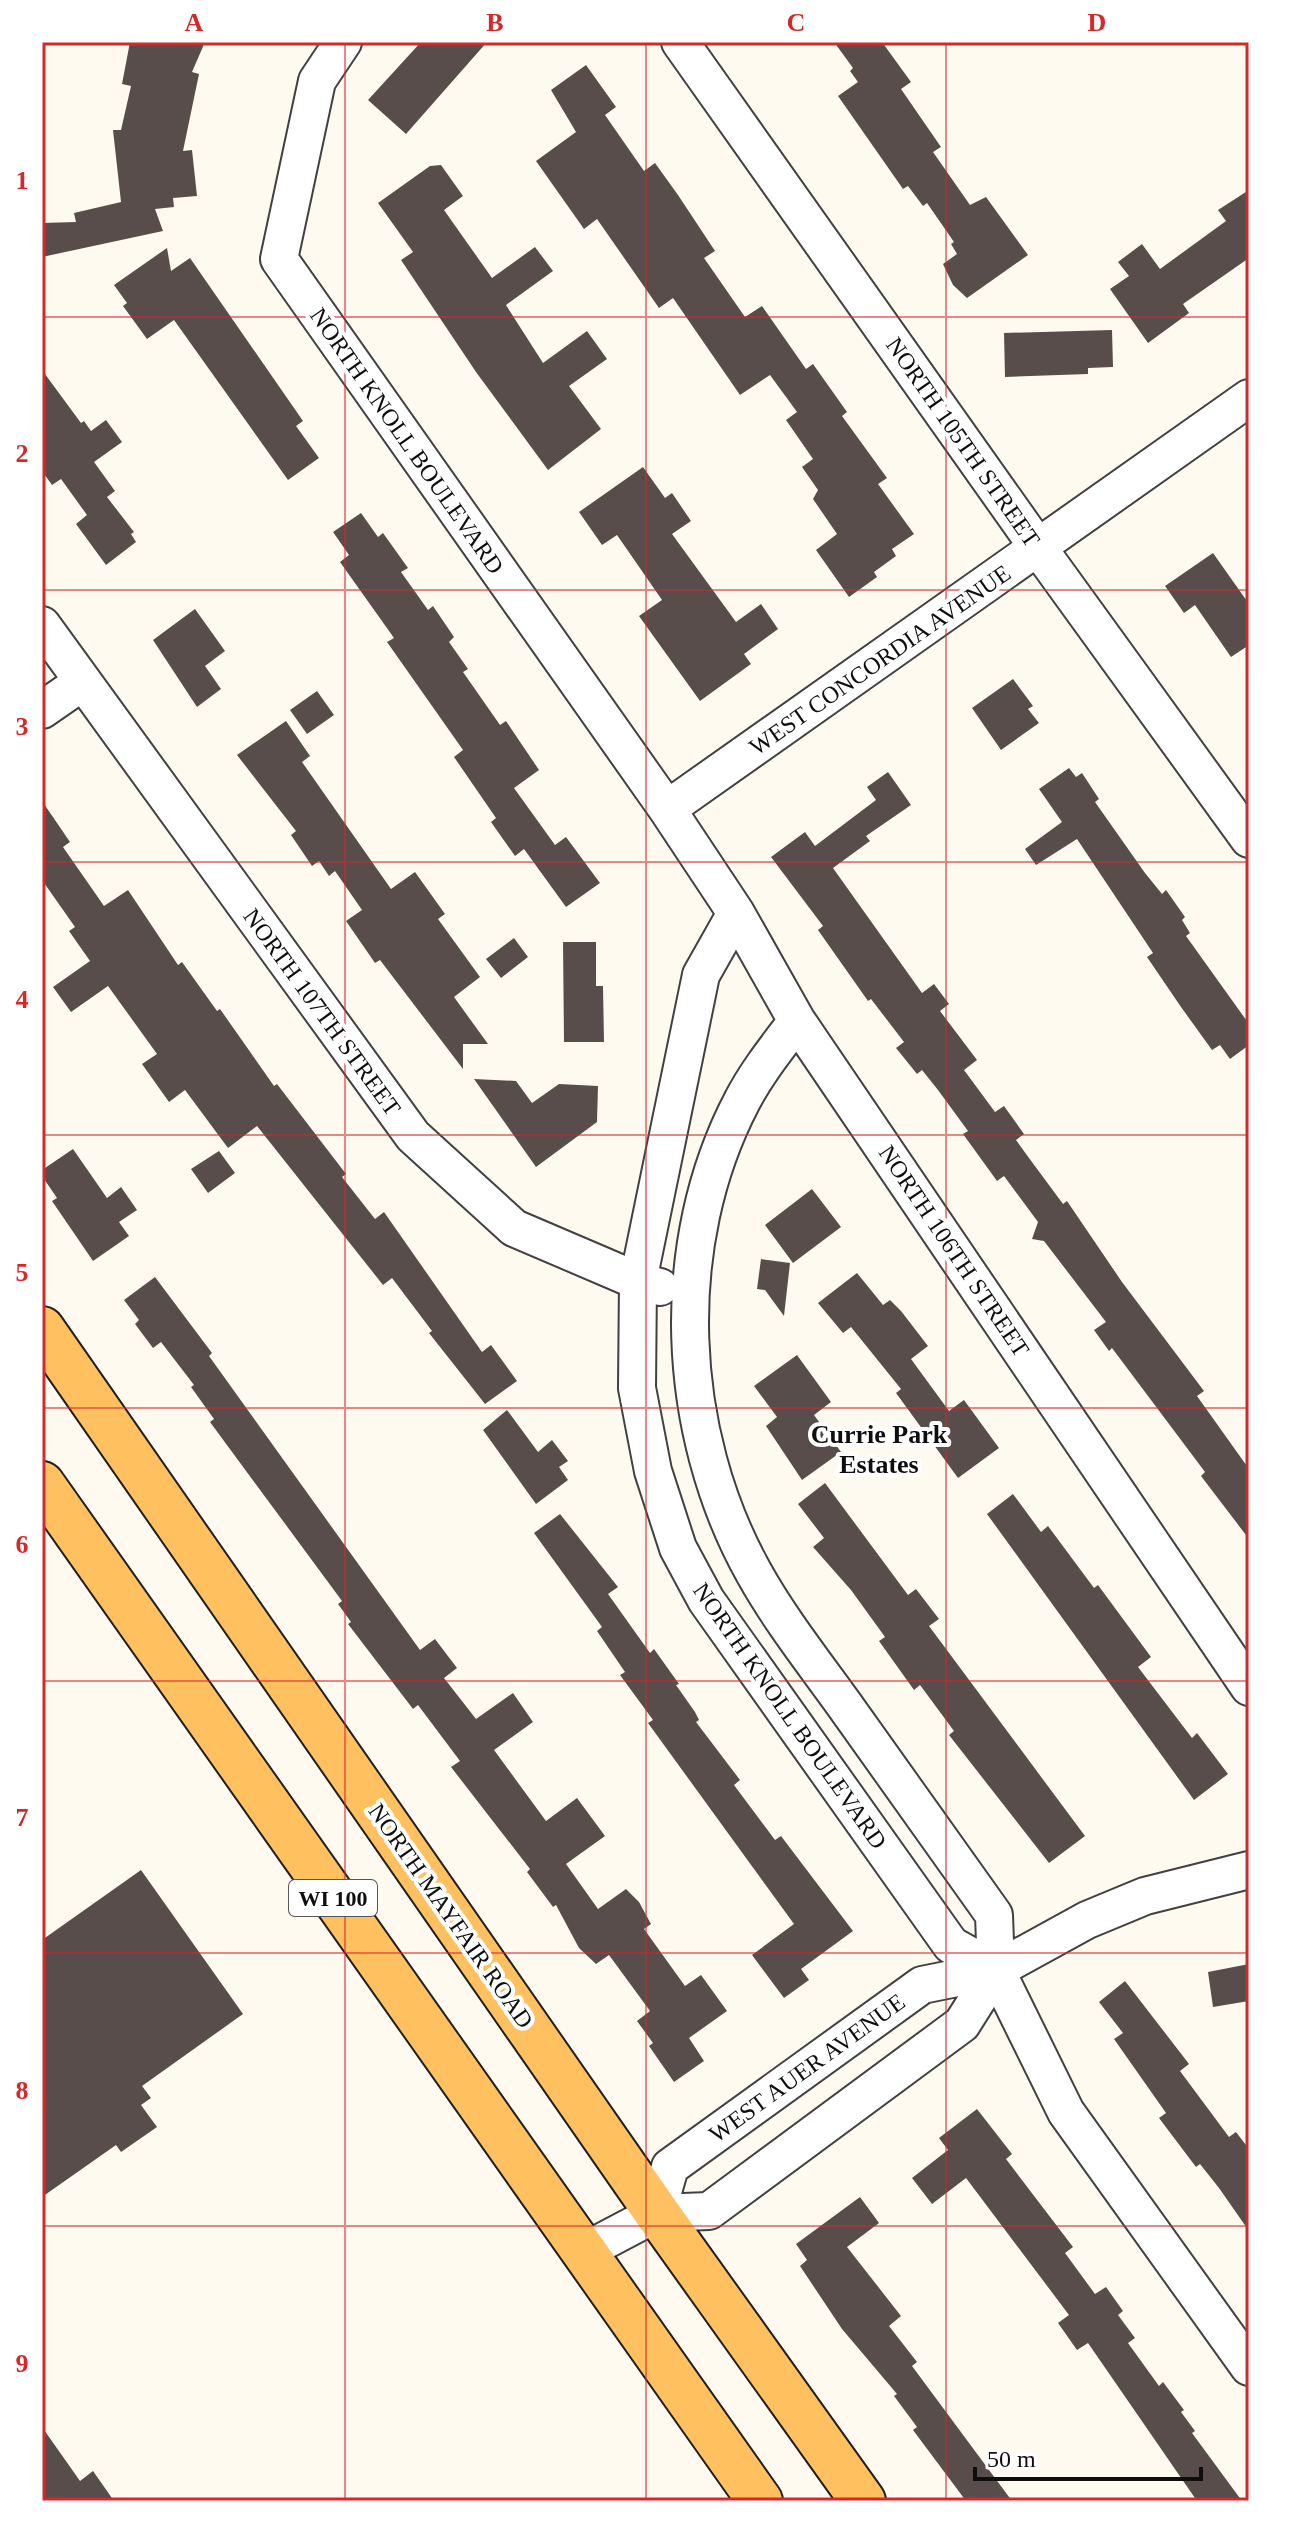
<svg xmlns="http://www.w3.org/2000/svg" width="1291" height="2543" font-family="'Times New Roman',serif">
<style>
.building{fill:#584d4a}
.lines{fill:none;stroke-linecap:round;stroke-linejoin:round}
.minor-casing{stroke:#414141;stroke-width:40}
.primary-casing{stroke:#1f1f1f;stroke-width:48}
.minor{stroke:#fff;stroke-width:36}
.primary{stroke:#ffc05f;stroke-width:44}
.grid{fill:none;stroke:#d62828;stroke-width:2;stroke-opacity:0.55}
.labels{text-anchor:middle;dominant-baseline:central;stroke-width:8;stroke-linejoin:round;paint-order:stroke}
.shield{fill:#fff;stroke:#565656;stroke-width:2}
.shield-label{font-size:22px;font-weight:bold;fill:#0e0e0e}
.street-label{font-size:24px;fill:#0e0e0e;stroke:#fff}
.neighbourhood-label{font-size:26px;font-weight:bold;fill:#0e0e0e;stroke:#fff}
.neatline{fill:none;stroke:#d62828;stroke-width:3}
.grid-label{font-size:26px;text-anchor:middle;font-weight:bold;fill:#d62828}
</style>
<rect width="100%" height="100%" fill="#fffaef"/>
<path class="building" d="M130 42H205L192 72 199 74 183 151 192 150 197 196 173 198 174 207 155 209 163 231 42 257V223L76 222 74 213 121 202 113 130H121L131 86 122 84Z
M421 42H487L406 134 368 100Z
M834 42H882L911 82 901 89 941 147 933 152 970 205 986 197 1028 255 967 298 953 285 943 264 957 254 951 244 954 242 927 203 923 206 908 186 903 189 838 96 858 82 850 71 853 68Z
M586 65 616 107 605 115 644 171 655 163 678 195 715 251 704 258 745 317 762 306 806 369 813 364 847 412 842 416 887 478 878 484 914 534 892 549 896 556 874 572 877 577 849 597 816 550 837 534 813 499 818 490 802 467 813 459 786 420 797 412 770 375 740 395 673 298 659 308 597 219 584 229 536 161 576 132 551 90Z
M441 165 463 196 444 210 492 278 535 247 553 271 506 305 543 363 587 331 607 359 569 386 601 429 548 470 476 372 401 260 413 252 378 203 430 166Z
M1249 190V258L1183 304 1189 313 1148 343 1110 289 1129 276 1118 262 1142 244 1160 269 1226 221 1218 210Z
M167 248 171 271 190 258 303 421 296 426 319 458 288 480 174 320 147 339 123 306 127 303 114 285Z
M1112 330 1113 367 1088 368V374L1005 377 1004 333Z
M42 370 81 423 84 421 91 431 106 420 122 442 94 462 115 491 107 497 134 532 131 534 136 542 106 565 76 524 87 515 61 479 52 485 42 471Z
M643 467 665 498 672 493 691 521 672 534 736 622 761 604 778 629 744 654 751 664 700 701 639 616 662 600 617 535 602 545 579 512Z
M361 513 378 537 383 533 408 568 401 572 428 610 433 606 454 637 449 642 468 669 463 672 500 725 506 721 539 770 514 788 555 845 566 837 600 883 566 907 524 849 515 856 491 822 496 818 454 757 463 750 387 642 394 638 340 562 349 555 333 532Z
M1213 553 1249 604V645L1231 657 1195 605 1184 613 1165 586Z
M195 609 225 651 205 666 221 689 197 707 153 640Z
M1013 679 1033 706 1028 709 1039 723 1001 750 972 708Z
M317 691 334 715 307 734 290 710Z
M286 721 310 756 302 762 391 889 415 872 445 914 438 919 480 977 454 997 488 1044H463V1069L380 960 375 963 346 921 362 910 335 871 329 876 319 861 312 866 291 835 296 831 237 755Z
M1069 768 1076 777 1082 773 1099 799 1095 802 1145 873 1162 894 1166 890 1185 917 1182 920 1190 933 1186 936 1249 1024V1045L1230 1059 1220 1045 1212 1050 1181 1007 1147 957 1153 953 1077 839 1036 865 1025 849 1062 822 1039 789Z
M888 772 911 805 866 836 870 841 833 868 922 993 934 984 949 1004 940 1011 977 1060 964 1070 995 1112 1004 1106 1024 1134 1016 1140 1029 1158 1063 1204 1067 1201 1122 1282 1204 1391 1197 1396 1249 1469V1539L1201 1476 1205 1472 1112 1348 1109 1351 1094 1330 1106 1322 1044 1241 1032 1239 1038 1222 1004 1176 997 1181 963 1134 968 1131 938 1090 922 1070 917 1074 896 1048 904 1042 871 999 868 1001 818 930 823 926 771 857 805 832 815 846 876 800 867 787Z
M42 801 70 842 63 847 104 906 128 890 178 965 182 962 217 1011 220 1009 274 1086 277 1084 346 1174 342 1177 375 1219 384 1212 482 1352 491 1345 517 1381 485 1404 429 1333 432 1331 392 1278 383 1285 257 1126 228 1148 185 1090 169 1102 142 1064 157 1054 108 986 71 1012 53 987 90 961 69 931 75 927 42 880Z
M514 938 528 957 501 978 486 959Z
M563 942H596V986H603L604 1042H564Z
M474 1079 516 1081 532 1103 559 1084 598 1086 597 1122 536 1167Z
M73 1149 107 1198 121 1187 137 1210 119 1222 129 1236 93 1261 52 1201 57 1198 42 1176V1170Z
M219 1151 235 1173 208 1193 191 1169Z
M812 1189 841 1227 793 1263 765 1225Z
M761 1259 790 1263 784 1316 765 1290 757 1289Z
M857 1273 883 1305 890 1300 901 1311 928 1346 911 1359 949 1411 964 1400 999 1448 958 1478 896 1393 901 1389 851 1327 843 1333 818 1303Z
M155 1277 212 1353 209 1356 420 1650 435 1639 457 1668 444 1678 476 1719 513 1693 533 1722 494 1750 546 1821 577 1798 605 1836 566 1864 598 1909 626 1889 639 1902 651 1924 644 1929 685 1986 701 1975 727 2011 689 2038 704 2061 674 2082 649 2046 653 2043 637 2021 650 2011 609 1955 596 1964 579 1948 556 1905 553 1907 527 1872 530 1869 451 1767 460 1761 418 1705 413 1709 348 1624 351 1622 338 1604 342 1601 210 1422 214 1419 191 1387 194 1385 161 1342 153 1348 135 1324 139 1320 124 1300Z
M797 1355 831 1402 814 1415 841 1452 802 1480 766 1426 777 1417 754 1386Z
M507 1410 538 1452 552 1440 568 1461 559 1467 568 1480 536 1504 483 1430Z
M825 1483 908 1595 916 1589 939 1619 929 1626 1085 1836 1049 1863 949 1735 954 1731 920 1685 914 1690 879 1641 885 1637 851 1590 813 1547 824 1538 798 1504Z
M1013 1494 1041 1532 1048 1526 1094 1588 1098 1585 1151 1657 1138 1667 1192 1738 1197 1733 1228 1774 1194 1800 987 1514Z
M560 1514 618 1587 608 1594 650 1653 654 1649 679 1684 676 1685 695 1712 699 1720 696 1722 740 1780 734 1785 775 1840 781 1836 853 1931 801 1969 809 1980 784 1998 752 1955 794 1924 648 1723 653 1720 620 1675 625 1672 597 1631 602 1627 534 1533Z
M141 1870 243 2014 142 2086 151 2098 141 2105 157 2127 121 2152 116 2145 42 2197V1940Z
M1249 1964V2001L1213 2007 1208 1972Z
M1125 1981 1189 2064 1180 2071 1229 2137 1236 2132 1249 2149V2231L1219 2188 1200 2164 1196 2167 1159 2118 1166 2113 1114 2039 1123 2033 1099 2002Z
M977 2109 1012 2154 1006 2159 1073 2247 1065 2253 1095 2294 1106 2287 1123 2311 1118 2315 1135 2338 1128 2343 1159 2386 1163 2382 1184 2410 1181 2412 1195 2431 1192 2433 1242 2501H1197L1088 2343 1077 2350 1058 2323 1069 2315 966 2178 932 2204 912 2178 948 2150 939 2138Z
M860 2197 879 2223 847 2247 901 2316 889 2326 917 2362 912 2366 1012 2501H966L913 2430 917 2427 894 2396 897 2394 842 2329 800 2266 807 2260 796 2244Z
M42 2427 80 2481 93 2471 114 2501H42Z"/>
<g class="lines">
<g class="minor-casing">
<path id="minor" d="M343 42 317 81 279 259 667 809 736 913 797 1021 1249 1687
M680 42 1039 549 1249 839
M42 625 413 1136 514 1228 638 1281 660 1287
M42 710 81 683
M667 809 1249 398
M736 913 701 975 638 1281 637 1388 653 1471 678 1548 706 1600 951 1945 996 1970
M797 1021C778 1046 757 1072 742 1101 667 1244 675 1432 754 1573 779 1618 812 1660 843 1703 893 1773 943 1844 994 1915L996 1970 1066 2112 1249 2367
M657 2213 670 2167 922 1985 996 1970 1087 1920 1145 1896 1249 1870
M583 2252 657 2213 709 2211 962 2024 996 1970"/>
</g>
<g class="primary-casing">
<path id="primary" d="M42 1329 657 2213 863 2501
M42 1484 760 2501"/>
</g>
<use href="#minor" class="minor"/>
<use href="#primary" class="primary"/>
</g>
<path class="grid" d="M345 42V2501M646 42V2501M946 42V2501M42 317H1249M42 590H1249M42 862H1249M42 1135H1249M42 1408H1249M42 1681H1249M42 1953H1249M42 2226H1249"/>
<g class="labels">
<rect class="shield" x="289" y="1880" width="88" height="36" rx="6"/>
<g class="shield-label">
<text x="333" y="1898">WI 100</text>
</g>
<g class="street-label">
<text transform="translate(407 441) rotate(55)">NORTH KNOLL BOULEVARD</text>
<text transform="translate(963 442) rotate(55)">NORTH 105TH STREET</text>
<text transform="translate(880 660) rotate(-35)">WEST CONCORDIA AVENUE</text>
<text transform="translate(322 1012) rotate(54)">NORTH 107TH STREET</text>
<text transform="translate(954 1251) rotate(56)">NORTH 106TH STREET</text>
<text transform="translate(790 1716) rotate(55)">NORTH KNOLL BOULEVARD</text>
<text transform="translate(451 1916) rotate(55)">NORTH MAYFAIR ROAD</text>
<text transform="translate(807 2068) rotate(-36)">WEST AUER AVENUE</text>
</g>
<g class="neighbourhood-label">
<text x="879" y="1434">Currie Park<tspan x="879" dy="30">Estates</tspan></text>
</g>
</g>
<rect width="1291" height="2543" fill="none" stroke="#ffffff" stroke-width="88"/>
<path d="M975 2467v12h226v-12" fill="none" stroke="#0e0e0e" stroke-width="4"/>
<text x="987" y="2467" font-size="24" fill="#0e0e0e" stroke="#ffffff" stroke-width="6" paint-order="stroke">50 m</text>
<rect x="44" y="44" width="1203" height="2455" class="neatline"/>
<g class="grid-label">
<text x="194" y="31">A</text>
<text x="495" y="31">B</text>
<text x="796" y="31">C</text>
<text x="1097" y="31">D</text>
<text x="22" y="189">1</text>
<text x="22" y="462">2</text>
<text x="22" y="735">3</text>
<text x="22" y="1008">4</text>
<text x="22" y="1281">5</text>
<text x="22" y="1553">6</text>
<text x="22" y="1826">7</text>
<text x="22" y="2099">8</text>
<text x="22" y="2372">9</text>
</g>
</svg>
